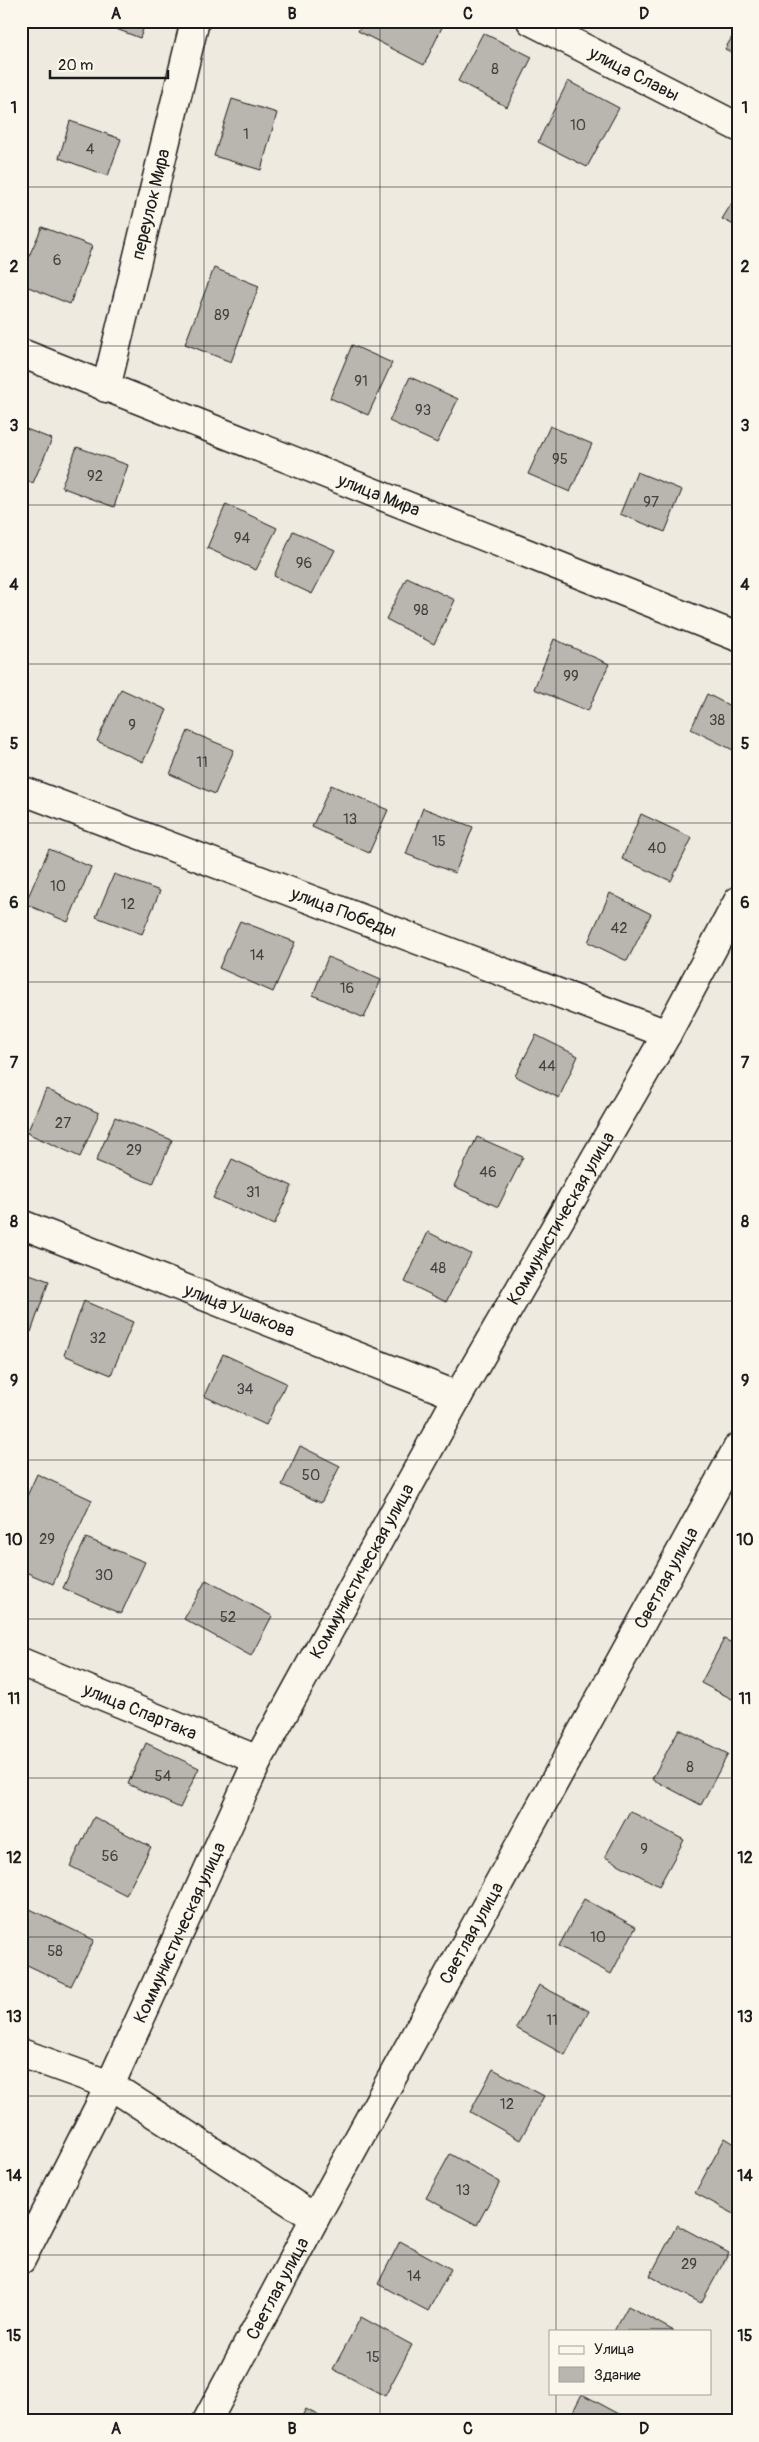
<svg xmlns="http://www.w3.org/2000/svg" width="759" height="2442" font-family="Pangolin,sans-serif">
<style>
.building{fill:#b9b6af;stroke:#1c1c1c}
.lines{fill:none;stroke-linecap:round;stroke-linejoin:round}
.minor-casing{stroke:#1c1c1c;stroke-width:31}
.minor{stroke:#fbf7ec;stroke-width:28}
.grid{fill:none;stroke:#1c1c1c;stroke-width:1;stroke-opacity:0.55}
.labels{text-anchor:middle;dominant-baseline:central;stroke-width:5;stroke-linejoin:round;paint-order:stroke}
.number-label{font-size:15px;fill:#434241}
.street-label{font-size:18px;fill:#1c1c1c;stroke:#fbf7ec}
.neatline{fill:none;stroke:#1c1c1c;stroke-width:2}
.grid-label{font-size:16px;text-anchor:middle;font-weight:bold;fill:#1c1c1c}
</style>
<rect width="100%" height="100%" fill="#eeeadf"/>
<filter id="ink" filterUnits="userSpaceOnUse"><feTurbulence type="fractalNoise" baseFrequency=".02" numOctaves="2"/><feDisplacementMap in="SourceGraphic" scale="10" xChannelSelector="R" yChannelSelector="G"/><feConvolveMatrix kernelMatrix="1 2 1 2 8 2 1 2 1" color-interpolation-filters="sRGB"/></filter>
<g filter="url(#ink)">
<path class="building" d="M95 21H146L140 38Z
M364 21H445L424 65 358 31Z
M738 27V56L725 49Z
M483 33 532 57 507 107 458 81Z
M568 81 619 108 587 167 538 142Z
M232 99 277 113 261 170 214 156Z
M70 121 121 139 108 176 59 158Z
M738 193V227L722 219Z
M42 227 92 246 70 304 21 284V274Z
M214 268 259 286 231 362 185 344Z
M352 345 392 363 368 415 330 398Z
M410 377 458 399 437 443 389 421Z
M550 426 592 444 570 492 528 474Z
M21 427 52 439 33 483 21 479Z
M77 447 128 465 114 507 61 487Z
M637 472 682 490 665 532 620 514Z
M226 504 277 528 256 570 207 548Z
M293 531 335 550 312 594 274 576Z
M407 577 455 600 434 644 386 619Z
M554 639 609 664 588 711 534 689Z
M121 689 167 710 143 762 97 741Z
M707 694 738 710V745L735 751 691 729Z
M188 731 234 750 215 794 170 774Z
M331 785 388 810 369 853 312 827Z
M423 808 473 827 455 873 406 854Z
M641 814 692 838 671 881 622 859Z
M49 849 91 867 68 922 25 904Z
M114 874 160 891 142 934 96 917Z
M610 893 651 914 627 961 588 942Z
M240 921 295 942 273 992 219 968Z
M328 957 381 980 364 1018 313 995Z
M536 1035 578 1056 559 1098 515 1076Z
M46 1089 99 1113 80 1157 27 1133Z
M115 1117 172 1140 153 1184 96 1161Z
M477 1137 523 1157 498 1207 454 1186Z
M232 1159 292 1186 274 1225 213 1198Z
M428 1232 471 1254 446 1302 405 1282Z
M21 1271 49 1281 31 1332 21 1329Z
M84 1301 133 1322 111 1375 64 1355Z
M223 1354 286 1383 266 1425 204 1396Z
M300 1446 340 1466 321 1503 282 1485Z
M37 1474 92 1500 53 1584 21 1570V1509Z
M86 1538 145 1562 121 1614 63 1588Z
M206 1580 272 1616 251 1656 184 1619Z
M724 1639 738 1646V1702L701 1683Z
M679 1729 728 1754 701 1805 652 1779Z
M146 1743 199 1768 180 1808 128 1784Z
M630 1811 684 1840 659 1886 605 1857Z
M94 1817 151 1847 126 1895 70 1866Z
M584 1899 636 1927 611 1974 559 1946Z
M30 1909 94 1940 71 1986 21 1962V1927Z
M539 1985 589 2011 565 2055 516 2028Z
M493 2069 544 2096 520 2140 470 2112Z
M725 2138 738 2146V2216L695 2193Z
M450 2154 500 2182 477 2225 426 2198Z
M677 2225 729 2253 701 2303 650 2276Z
M400 2241 451 2269 428 2311 378 2284Z
M628 2306 674 2331H614Z
M361 2317 412 2345 385 2396 333 2369Z
M582 2394 632 2421H568Z
M306 2409 328 2421H299Z"/>
<g class="lines">
<g class="minor-casing">
<g id="minor">
<path id="s1" d="M531 21 738 127"/>
<path id="s2" d="M21 353 738 637"/>
<path id="s3" d="M106 388 195 21"/>
<path id="s4" d="M21 790 667 1034"/>
<path id="s5" d="M21 1224 458 1396"/>
<path id="s6" d="M21 1662 258 1760"/>
<path d="M21 2053 110 2085 315 2218"/>
<path id="s7" d="M21 2260 110 2085 258 1760 458 1396 667 1034 738 901"/>
<path id="s8" d="M207 2421 315 2218 738 1447"/>
</g>
</g>
<use href="#minor" class="minor"/>
</g>
</g>
<path class="grid" d="M204 21V2421M380 21V2421M556 21V2331M21 187H738M21 346H738M21 505H738M21 664H738M21 823H738M21 982H738M21 1141H738M21 1301H738M21 1460H738M21 1619H738M21 1778H738M21 1937H738M21 2096H738M21 2255H738M556 2393V2421"/>
<g class="labels">
<g class="number-label">
<text x="495" y="69">8</text>
<text x="578" y="125">10</text>
<text x="246" y="134">1</text>
<text x="90" y="149">4</text>
<text x="57" y="260">6</text>
<text x="222" y="315">89</text>
<text x="361" y="381">91</text>
<text x="423" y="410">93</text>
<text x="560" y="459">95</text>
<text x="95" y="476">92</text>
<text x="651" y="502">97</text>
<text x="242" y="538">94</text>
<text x="304" y="563">96</text>
<text x="421" y="610">98</text>
<text x="571" y="676">99</text>
<text x="717" y="720">38</text>
<text x="132" y="725">9</text>
<text x="202" y="762">11</text>
<text x="350" y="819">13</text>
<text x="439" y="841">15</text>
<text x="657" y="848">40</text>
<text x="58" y="886">10</text>
<text x="128" y="904">12</text>
<text x="619" y="928">42</text>
<text x="257" y="955">14</text>
<text x="347" y="988">16</text>
<text x="547" y="1066">44</text>
<text x="63" y="1123">27</text>
<text x="134" y="1150">29</text>
<text x="488" y="1172">46</text>
<text x="253" y="1192">31</text>
<text x="438" y="1268">48</text>
<text x="98" y="1338">32</text>
<text x="245" y="1389">34</text>
<text x="311" y="1475">50</text>
<text x="47" y="1539">29</text>
<text x="104" y="1575">30</text>
<text x="228" y="1617">52</text>
<text x="690" y="1767">8</text>
<text x="163" y="1776">54</text>
<text x="644" y="1849">9</text>
<text x="110" y="1856">56</text>
<text x="598" y="1937">10</text>
<text x="55" y="1951">58</text>
<text x="552" y="2020">11</text>
<text x="507" y="2104">12</text>
<text x="463" y="2190">13</text>
<text x="689" y="2264">29</text>
<text x="414" y="2276">14</text>
<text x="373" y="2357">15</text>
</g>
<g class="street-label">
<text stroke="none"><textPath href="#s1" startOffset="116">улица Славы</textPath></text>
<text stroke="none"><textPath href="#s3" startOffset="189">переулок Мира</textPath></text>
<text stroke="none"><textPath href="#s2" startOffset="385">улица Мира</textPath></text>
<text stroke="none"><textPath href="#s4" startOffset="345">улица Победы</textPath></text>
<text stroke="none"><textPath href="#s7" startOffset="1174">Коммунистическая улица</textPath></text>
<text stroke="none"><textPath href="#s5" startOffset="235">улица Ушакова</textPath></text>
<text stroke="none"><textPath href="#s7" startOffset="769">Коммунистическая улица</textPath></text>
<text stroke="none"><textPath href="#s8" startOffset="960">Светлая улица</textPath></text>
<text stroke="none"><textPath href="#s6" startOffset="129">улица Спартака</textPath></text>
<text stroke="none"><textPath href="#s7" startOffset="364">Коммунистическая улица</textPath></text>
<text stroke="none"><textPath href="#s8" startOffset="555">Светлая улица</textPath></text>
<text stroke="none"><textPath href="#s8" startOffset="150">Светлая улица</textPath></text>
</g>
</g>
<rect width="759" height="2442" fill="none" stroke="#fbf7ec" stroke-width="55"/>
<rect x="549" y="2330" width="162" height="65" fill="#fbf7ec" stroke="#a29f99"/>
<rect x="559" y="2346" width="25" height="8" fill="#fbf7ec" stroke="#a29f99"/>
<text x="594" y="2354" font-size="15" fill="#1c1c1c">Улица</text>
<rect x="559" y="2367" width="25" height="15" fill="#b9b6af" stroke="#a29f99"/>
<text x="594" y="2380" font-size="15" fill="#1c1c1c">Здание</text>
<path d="M50 70v8h118v-8" fill="none" stroke="#1c1c1c" stroke-width="2.5"/>
<text x="58" y="70" font-size="15" fill="#1c1c1c" stroke="#fbf7ec" stroke-width="4" paint-order="stroke">20 m</text>
<rect x="28" y="28" width="704" height="2386" class="neatline"/>
<g class="grid-label">
<text x="116" y="19">A</text>
<text x="292" y="19">B</text>
<text x="468" y="19">C</text>
<text x="644" y="19">D</text>
<text x="14" y="113">1</text>
<text x="745" y="113">1</text>
<text x="14" y="272">2</text>
<text x="745" y="272">2</text>
<text x="14" y="431">3</text>
<text x="745" y="431">3</text>
<text x="14" y="590">4</text>
<text x="745" y="590">4</text>
<text x="14" y="749">5</text>
<text x="745" y="749">5</text>
<text x="14" y="908">6</text>
<text x="745" y="908">6</text>
<text x="14" y="1068">7</text>
<text x="745" y="1068">7</text>
<text x="14" y="1227">8</text>
<text x="745" y="1227">8</text>
<text x="14" y="1386">9</text>
<text x="745" y="1386">9</text>
<text x="14" y="1545">10</text>
<text x="745" y="1545">10</text>
<text x="14" y="1704">11</text>
<text x="745" y="1704">11</text>
<text x="14" y="1863">12</text>
<text x="745" y="1863">12</text>
<text x="14" y="2022">13</text>
<text x="745" y="2022">13</text>
<text x="14" y="2181">14</text>
<text x="745" y="2181">14</text>
<text x="14" y="2341">15</text>
<text x="745" y="2341">15</text>
<text x="116" y="2434">A</text>
<text x="292" y="2434">B</text>
<text x="468" y="2434">C</text>
<text x="644" y="2434">D</text>
</g>
</svg>
